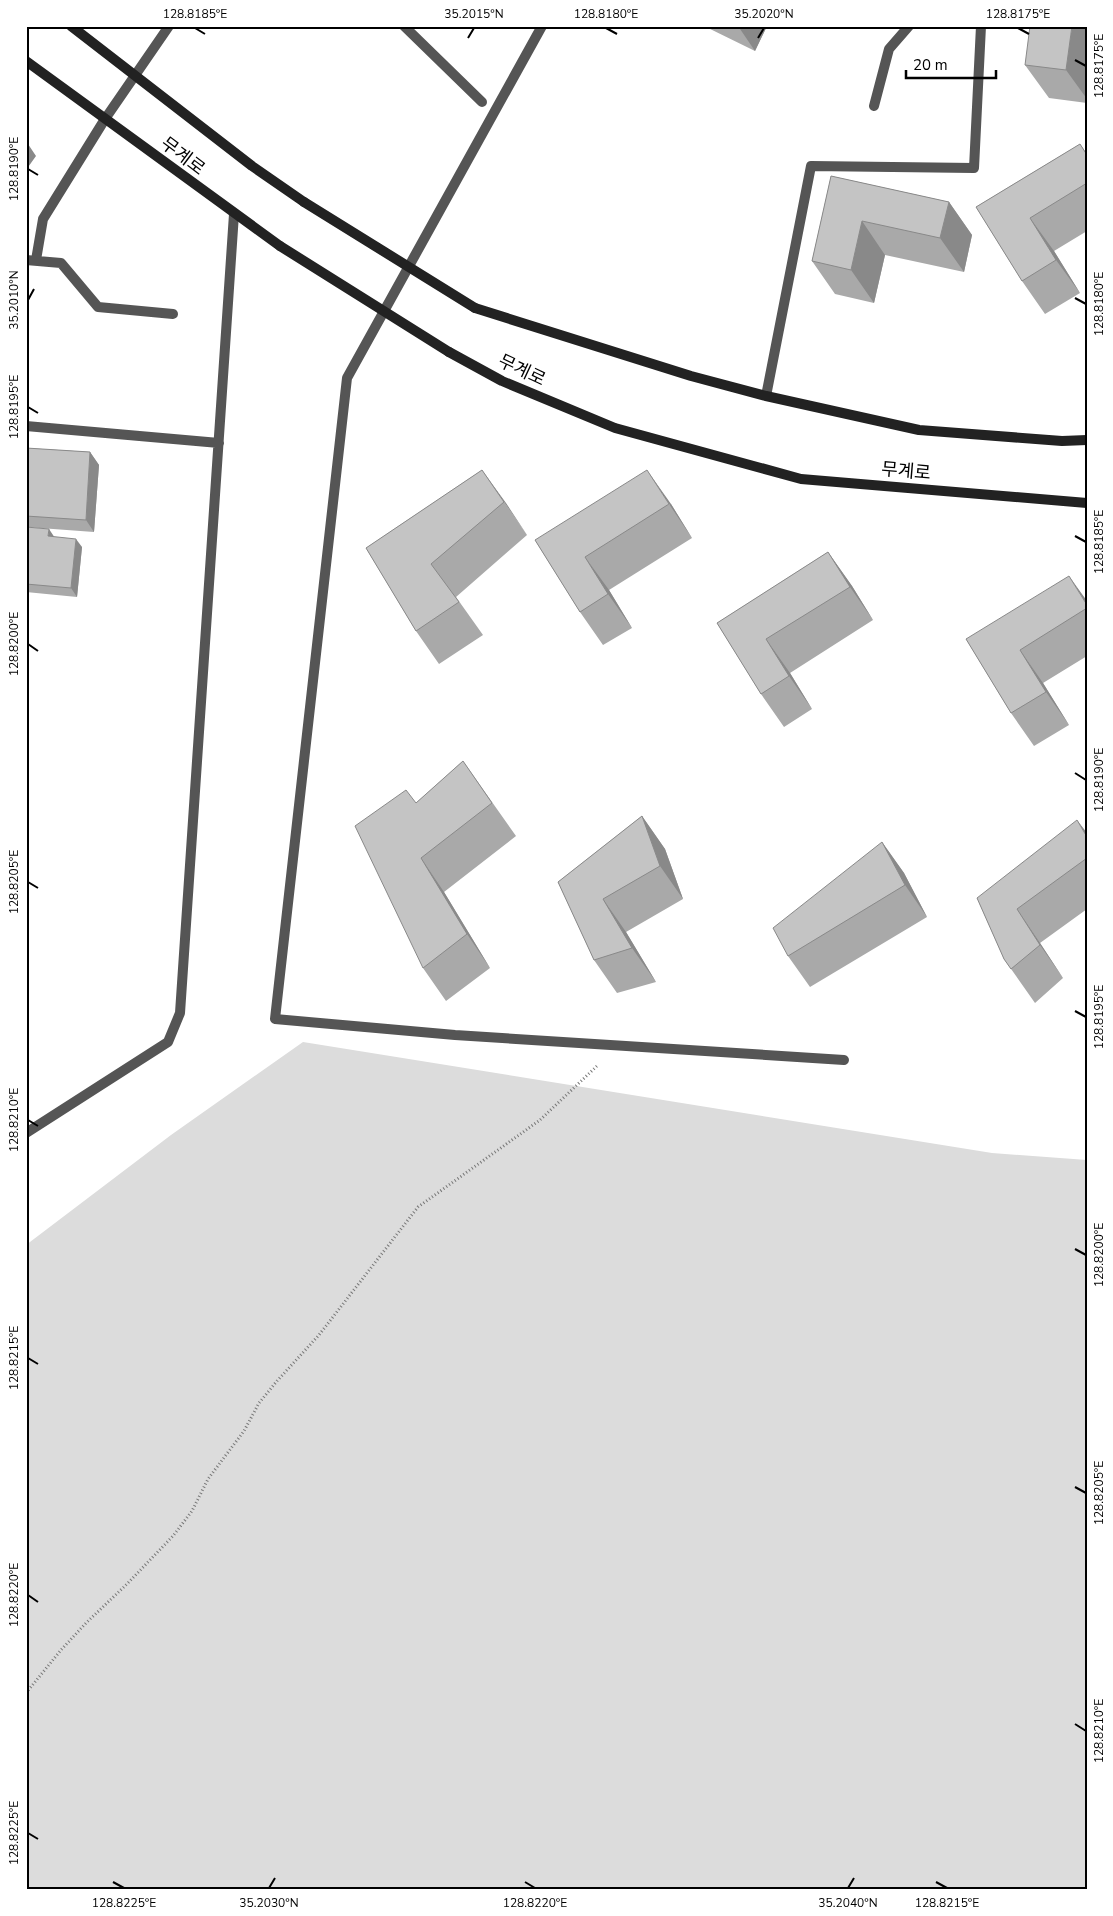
<svg xmlns="http://www.w3.org/2000/svg" width="1113" height="1916" font-family="'Nunito Sans','Noto Sans KR',sans-serif">
<style>
.green{fill:#dcdcdc}
.lines{fill:none;stroke-linecap:round;stroke-linejoin:round}
.path{stroke:#777;stroke-width:3;stroke-dasharray:1 2.5;stroke-linecap:butt}
.service{stroke:#555;stroke-width:10}
.minor{stroke:#555;stroke-width:10}
.secondary{stroke:#222;stroke-width:10}
.secondary-bridge{stroke:#222;stroke-width:10}
.wall{fill:#a9a9a9}
.shaded-wall{fill:#898989}
.building{fill:#c4c4c4;stroke:#898989}
.ticks{fill:none;stroke:#000;stroke-width:2}
.labels{text-anchor:middle;dominant-baseline:central;stroke-width:4;stroke-linejoin:round;paint-order:stroke}
.street-label{font-size:18px;fill:#000;stroke:#fff}
.neatline{fill:none;stroke:#000;stroke-width:2}
.ticks-label{font-size:12px;text-anchor:middle;fill:#000}
</style>
<rect width="100%" height="100%" fill="#fff"/>
<path class="green" d="M303 1042 992 1153 1087 1160V1890H26V1245L171 1135Z"/>
<g class="lines">
<path class="path" d="M26 1693 61 1650 86 1623 127 1584 173 1536 192 1511 208 1479 244 1431 259 1403 277 1381 319 1335 418 1207 540 1120 598 1065"/>
<path class="service" d="M542 26 347 378 275 1019 455 1035 844 1060
M874 106 889 49 909 26
M26 260 61 263 98 307 173 314
M36 260 43 219 105 119
M766 396 811 166 974 168 981 26"/>
<path class="minor" d="M404 26 482 102
M105 119 169 26
M26 426 219 443
M26 1133 168 1042 180 1013 234 214"/>
<path class="secondary" d="M71 26 252 166 304 202
M26 61 280 246
M475 308 691 376 766 396 919 430 1062 441 1087 440
M449 352 502 381 615 428 801 479 1087 503"/>
<path class="secondary-bridge" d="M304 202 475 308
M280 246 449 352"/>
</g>
<path class="wall" d="M704 26H767L755 51Z
M1087 26V103L1049 98 1025 65Z
M1080 144 1087 154V231L1054 251 1080 293 1045 314 1022 281 976 207Z
M831 176 949 202 972 235 964 272 885 255 874 303 835 294 812 261Z
M26 448 90 452 99 465 94 532 26 527Z
M482 470 527 535 456 597 483 635 439 664 416 631 366 548Z
M671 504 692 538 609 590 632 628 603 645 580 612 535 540Z
M26 527 82 547 77 597 26 592Z
M828 552 852 586 873 620 790 673 812 709 784 727 761 694 717 623Z
M1087 601V656L1043 683 1069 725 1034 746 1011 713 966 639Z
M463 761 516 836 444 892 490 968 446 1001 423 968 416 803Z
M642 816 665 849 683 899 626 932 656 982 617 993 594 960 558 882Z
M1087 833V909L1040 943 1063 978 1035 1003 1004 959 977 898Z
M882 842 904 873 927 917 810 987 788 956Z"/>
<path class="shaded-wall" d="M738 26H767L755 51Z
M1072 26H1087V99L1066 70Z
M26 141 36 156 26 170Z
M949 202 972 235 964 272 940 238Z
M1030 218 1054 251 1080 293 1056 260Z
M862 221 885 255 874 303 851 270Z
M90 452 99 465 94 532 86 520Z
M482 470 506 503 527 535 504 502Z
M647 470 671 504 692 538 669 504Z
M49 529 55 538 48 536Z
M76 539 82 547 77 597 71 588Z
M828 552 852 586 873 620 850 587Z
M585 557 609 590 632 628 608 594Z
M1069 576 1087 601V605Z
M766 639 790 673 812 709 789 676Z
M1020 650 1043 683 1069 725 1046 692Z
M642 816 665 849 683 899 660 866Z
M1077 820 1087 833V837Z
M882 842 904 873 927 917 905 885Z
M421 858 444 892 490 968 467 934Z
M603 899 626 932 656 982 632 948Z
M1017 909 1040 943 1063 978 1040 945Z"/>
<path class="building" d="M1030 26H1072L1066 70 1025 65Z
M1080 144 1087 155V183L1030 218 1056 260 1022 281 976 207Z
M831 176 949 202 940 238 862 221 851 270 812 261Z
M26 448 90 452 86 520 26 516Z
M482 470 504 502 431 564 459 602 416 631 366 548Z
M647 470 669 504 585 557 608 594 580 612 535 540Z
M26 527 49 529 48 536 76 539 71 588 26 584Z
M828 552 850 587 766 639 789 676 761 694 717 623Z
M1069 576 1087 605V608L1020 650 1046 692 1011 713 966 639Z
M463 761 492 803 421 858 467 934 423 968 355 826 406 790 416 803Z
M642 816 660 866 603 899 632 948 594 960 558 882Z
M1077 820 1087 837V858L1017 909 1040 945 1011 969 1004 959 977 898Z
M882 842 905 885 788 956 773 928Z"/>
<path class="ticks" d="M195 28 205 34M606 28 617 34M1018 28 1029 34M468 38 474 28M758 38 764 28M1075 60 1086 66M28 169 38 175M1075 298 1086 304M28 300 34 289M28 407 38 413M1075 536 1086 542M28 644 38 651M1075 773 1086 780M28 882 38 888M1075 1011 1086 1017M28 1120 38 1126M1075 1249 1086 1255M28 1358 38 1364M1075 1487 1086 1493M28 1595 38 1602M1075 1724 1086 1731M28 1833 38 1839M113 1882 124 1888M525 1882 535 1888M936 1882 947 1888M269 1888 275 1878M848 1888 854 1878"/>
<g class="labels">
<g class="street-label">
<text transform="translate(183 156) rotate(37)">무계로</text>
<text transform="translate(522 370) rotate(25)">무계로</text>
<text transform="translate(906 471) rotate(5)">무계로</text>
</g>
</g>
<rect width="1113" height="1916" fill="none" stroke="#ffffff" stroke-width="55"/>
<path d="M906 70v8h90v-8" fill="none" stroke="#000000" stroke-width="2.5"/>
<text x="913" y="70" font-size="15" fill="#000000" stroke="#ffffff" stroke-width="4" paint-order="stroke">20 m</text>
<rect x="28" y="28" width="1058" height="1860" class="neatline"/>
<g class="ticks-label">
<text x="195" y="18">128.8185°E</text>
<text x="474" y="18">35.2015°N</text>
<text x="606" y="18">128.8180°E</text>
<text x="764" y="18">35.2020°N</text>
<text x="1018" y="18">128.8175°E</text>
<text transform="translate(1099 66) rotate(-90)" y="4">128.8175°E</text>
<text transform="translate(14 169) rotate(-90)" y="4">128.8190°E</text>
<text transform="translate(14 300) rotate(-90)" y="4">35.2010°N</text>
<text transform="translate(1099 304) rotate(-90)" y="4">128.8180°E</text>
<text transform="translate(14 407) rotate(-90)" y="4">128.8195°E</text>
<text transform="translate(1099 542) rotate(-90)" y="4">128.8185°E</text>
<text transform="translate(14 644) rotate(-90)" y="4">128.8200°E</text>
<text transform="translate(1099 780) rotate(-90)" y="4">128.8190°E</text>
<text transform="translate(14 882) rotate(-90)" y="4">128.8205°E</text>
<text transform="translate(1099 1017) rotate(-90)" y="4">128.8195°E</text>
<text transform="translate(14 1120) rotate(-90)" y="4">128.8210°E</text>
<text transform="translate(1099 1255) rotate(-90)" y="4">128.8200°E</text>
<text transform="translate(14 1358) rotate(-90)" y="4">128.8215°E</text>
<text transform="translate(1099 1493) rotate(-90)" y="4">128.8205°E</text>
<text transform="translate(14 1595) rotate(-90)" y="4">128.8220°E</text>
<text transform="translate(1099 1731) rotate(-90)" y="4">128.8210°E</text>
<text transform="translate(14 1833) rotate(-90)" y="4">128.8225°E</text>
<text x="124" y="1907">128.8225°E</text>
<text x="269" y="1907">35.2030°N</text>
<text x="535" y="1907">128.8220°E</text>
<text x="848" y="1907">35.2040°N</text>
<text x="947" y="1907">128.8215°E</text>
</g>
</svg>
